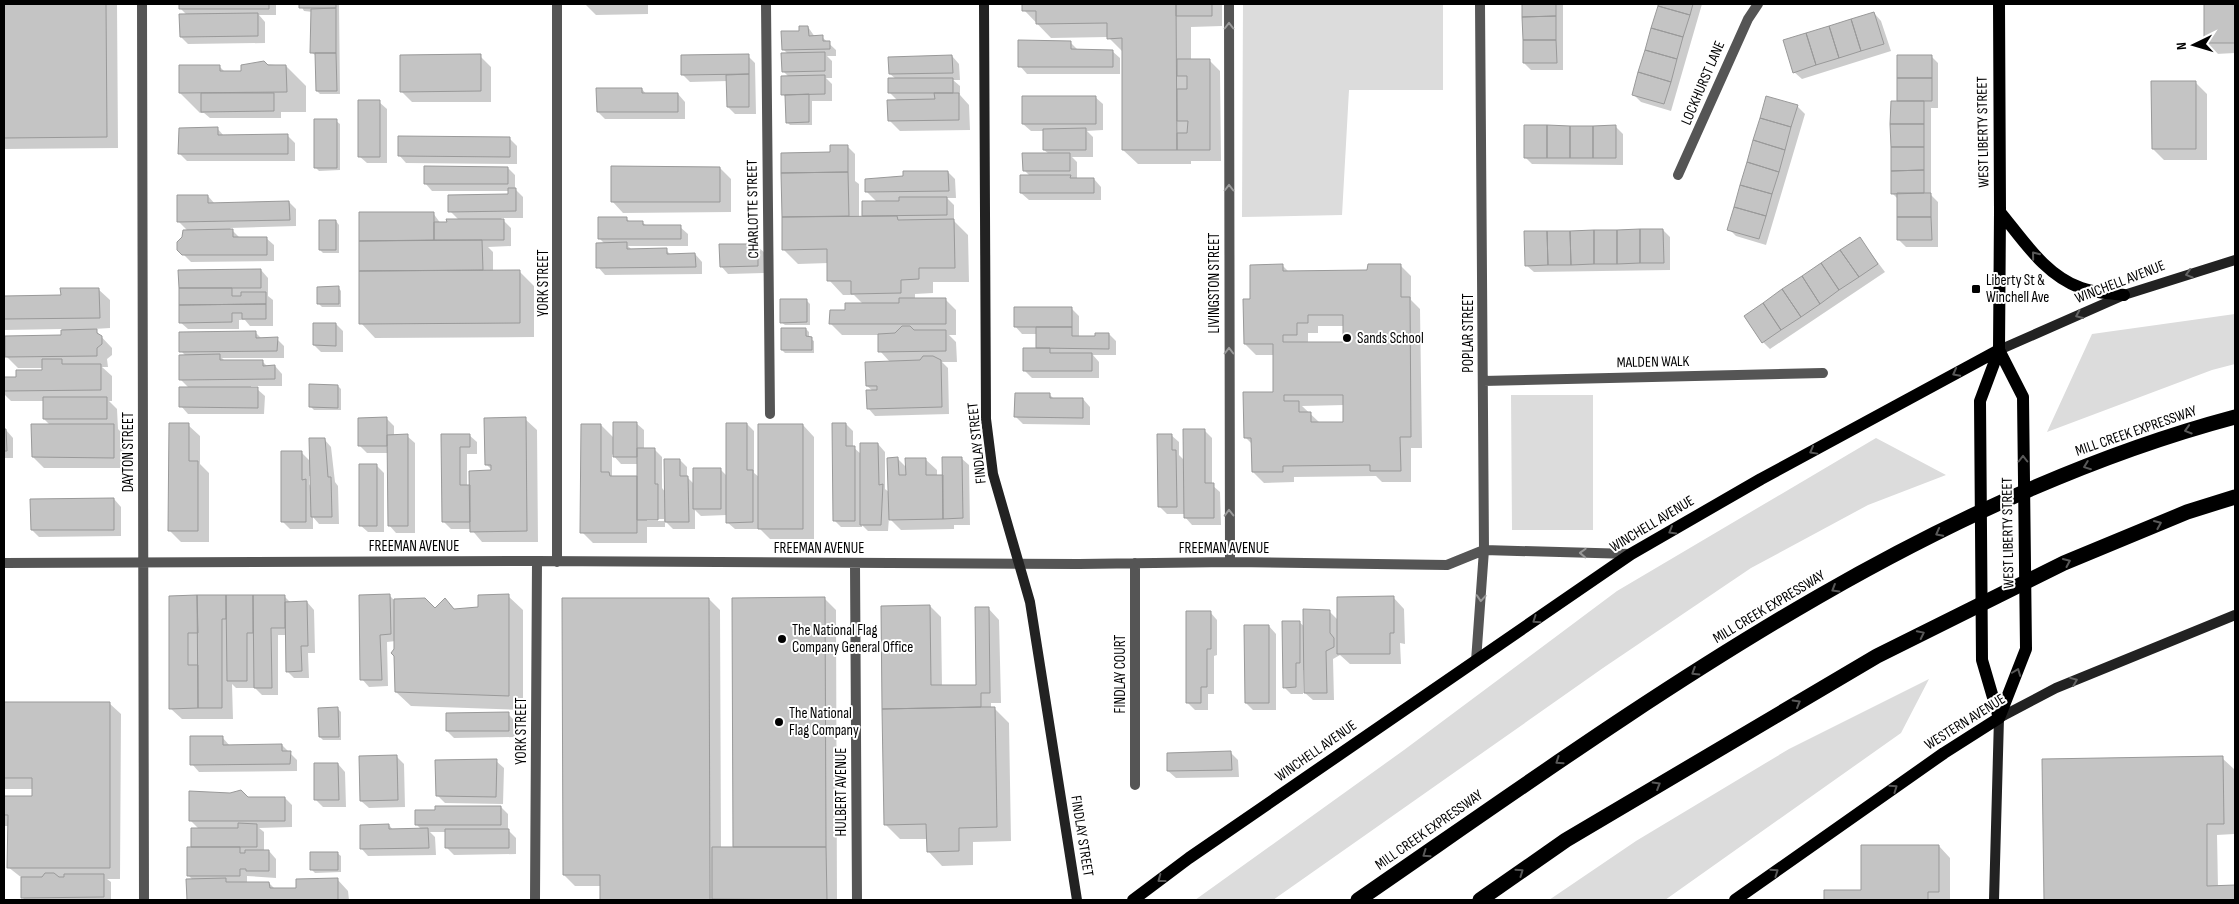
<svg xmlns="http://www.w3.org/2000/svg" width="2239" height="904" font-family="'Sofia Sans Condensed',sans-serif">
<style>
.green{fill:#dcdcdc}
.shadow{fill:#0003;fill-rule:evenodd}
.building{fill:#c4c4c4;stroke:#999;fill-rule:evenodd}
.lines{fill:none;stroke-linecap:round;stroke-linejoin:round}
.street{stroke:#555;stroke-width:10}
.secondary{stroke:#222;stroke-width:10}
.primary{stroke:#000;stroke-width:12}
.highway{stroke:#000;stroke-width:15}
.oneway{stroke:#999}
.oneway2{stroke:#595959}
.oneway3{stroke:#646464}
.poi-dot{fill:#000;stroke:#fff;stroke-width:2}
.labels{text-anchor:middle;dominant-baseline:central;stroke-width:4;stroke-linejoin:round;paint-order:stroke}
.street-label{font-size:15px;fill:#000;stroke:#fff}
.poi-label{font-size:15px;fill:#000;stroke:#fff;text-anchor:start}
</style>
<rect width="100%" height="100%" fill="#fff"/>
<path class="green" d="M1243 4H1443V90H1349L1342 215 1242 217Z
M2235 314V364L2212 370 2047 432 2092 334Z
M1511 395H1593V530H1512Z
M1876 438 1946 475 1868 505 1751 568 1603 668 1273 900H1195L1404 750 1617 591Z
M1929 679 1901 733 1665 900H1549L1636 841 1789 749Z"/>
<path class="shadow" d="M4 4H117L118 148 4 149Z
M180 4H276V15H259L265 22V43L188 44 181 37 187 15 180 8Z
M300 4H339L340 94H320L317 91V56L312 53 313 12 304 11Z
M585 4H648V14L596 15Z
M1024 4H1222V26L1191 27V60H1209L1220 71 1221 161H1191V164H1138L1123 150V52L1108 37 1051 38 1024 10Z
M1523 4H1563V70H1531L1524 63Z
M1660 4H1702L1671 111 1641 102 1633 94Z
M2205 4H2235V53L2216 54 2205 42Z
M1874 13 1881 21 1891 51 1802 79 1794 72Z
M808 27 815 37H822L836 50V56H827L832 61V78H826L832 84V101H812V125H790L787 122 786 98 783 94 789 77 783 71 788 54 783 49 800 32Z
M1070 42 1077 49 1112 51 1120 58V74H1027L1020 66Z
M480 56 491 67V102H412L401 91Z
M748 56 755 63 756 114H735L728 107V81L690 82 682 74Z
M952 56 959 64 960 80H953L960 86V95L969 105 970 130 900 131 889 120 898 101 890 93 896 79 890 74Z
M1931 56 1938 63V108H1931V195L1938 202V247H1906L1899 240V200L1892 193 1899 102Z
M254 63 286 66 306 86V112H281V118H210L204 113H200L180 93 219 66 225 72H242Z
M2196 83 2207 94V160H2164L2153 149Z
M642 89 646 94H678L685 102V119H605L598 112Z
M1095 97 1103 104V130L1087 131 1093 137V157H1072L1077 162V179H1094L1101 187V200H1029L1021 193 1030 176 1024 170 1049 154 1044 150V131H1031L1023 124Z
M379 102 387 109V163H367L359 156Z
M1797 106 1805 114 1766 245 1736 236 1729 229Z
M336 121 340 124V170L319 171 315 167Z
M1616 127 1623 134V165L1532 164 1525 157Z
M217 128 224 136H288L295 143V161H187L180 154Z
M509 138 517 146V164L406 163 399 155Z
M847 146 855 154V181L859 184V217H863V202L876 201 867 192 948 172 955 179 956 198H947L954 205V221L968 235 969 282H933V293L915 294V299H945L956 310V335H949L956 342 957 362H942L948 368 949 414 875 416 868 408 873 391 867 386 890 362 880 351 879 335H842L830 323 846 311 863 304 854 295H843L829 280V263L798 264 783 249V216L831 153Z
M508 168 515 175V189L523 197V218H501L511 228V246L488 247 493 252V271H519L534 286V337L375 338 361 323 360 214 433 213 441 224 459 220 450 211 510 195 509 191H432L425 183Z
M720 168 731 179V212L623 213 612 201Z
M208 196 215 204 289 202 296 209V226L230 228 240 238H266L274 245V261L191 262 178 249 188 231 179 222Z
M626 218 630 222H642L647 226 680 227 688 234V246H628L632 250H666L671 255 695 254 702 262V274L605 275 598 267 605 244 599 238Z
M336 221 339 225V253H323L320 250Z
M1663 230 1670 237V270L1534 272 1526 265Z
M1860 239 1885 272 1770 349 1763 342Z
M757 246 765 253V273L728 274 721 266Z
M1400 265 1411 276V300L1420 309 1422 448H1411V482H1382L1376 476 1294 477V482L1264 483 1253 472V445L1245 437 1274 393V355H1256L1245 344 1252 301 1283 266 1289 272 1369 271ZM1318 326H1344V343H1308V333H1318ZM1344 405 1345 423H1320L1302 406Z
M261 270 268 278V296L273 300V326H250L245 320H239V329H188L180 322V271Z
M338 287 341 291V307H322L319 304Z
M98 289 110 300V328L94 329 112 348V355L107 359 108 367H102L112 376V401H109L117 409 118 429 125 436V468H44L33 457 50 425 44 419V401H11L4 394V379H17L43 371V368H18L7 357 62 336V329L4 330V297L62 296Z
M806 300 810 304V325H785L781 322Z
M1072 309 1079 316V337H1096L1109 334 1116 341V355H1093L1099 362V378H1032L1025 371 1037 350V334H1022L1015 326Z
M336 324 343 331V352H321L314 345Z
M806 329 809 332V338L814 341V353H785L782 350Z
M256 333 262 339H277L284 346V358H222L225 361H262L268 367 275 366 282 374V386H251V389H257L265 396 264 414H188L181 406 189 388 181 380 186 356 181 351Z
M338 386 341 389V410H314L311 407Z
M1050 395 1054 399H1083L1090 407V425L1023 424 1016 417Z
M386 418 394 426V436H407L415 443V533H396L389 525 388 453H367L360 446Z
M525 419 537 430 538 542H482L471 529H451L444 522 443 435H469L477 442V454H467V486H470L493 471 486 464Z
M636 423 644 430V449H654L662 457V488L666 493 680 460 687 467V477L694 484 720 469 727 476 747 424 754 431V473L759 477 803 425 814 437V539H770L760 529H735L727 522V515L701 516 695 510V529H673L665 521V527H647V543H593L582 532 601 425 614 438ZM612 454 621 464H638V477L612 476ZM647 519H664V521H647Z
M846 424 853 431V447L861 454 878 444 885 452V489L889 492 898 459 907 468 925 459 937 470V476H943L961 458 969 465 970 525H954V529L901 530 889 518 888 531H868L862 525V527H841L834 520Z
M188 425 200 436V464L209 473V542H181L170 531Z
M6 430 13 438V458H4V431Z
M1204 430 1212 438V485L1220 492 1221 525H1192L1185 517V514H1167L1160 507 1171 435 1179 442V455L1185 461Z
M324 439 331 447 335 482 338 486 339 524H319L313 517V529H290L282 521 301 452 311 462ZM309 476H311V487L309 484Z
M376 465 384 473V532H368L360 525Z
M114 499 121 507V536L39 537 32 530Z
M389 595 394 600 435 610 445 600 455 610 479 609 508 596 523 610V710L411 706 396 692V641L387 642 388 686 369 687 362 679Z
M284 596 291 603 307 602 314 610 315 653H308L309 678H294L287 671 286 635H278V695H262L255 688H236L232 684 233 719H182L170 708V597Z
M1393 597 1404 609 1405 644 1400 643 1401 664H1350L1340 655 1333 659 1334 700H1313L1305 693V670H1303V694H1291L1284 687 1299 622 1305 627 1329 611 1338 620Z
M709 599 720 610 721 849H735L825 599 836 610 837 900H602L601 886H575L564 875Z
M930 606 941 617 942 687 977 686 988 608 999 620 1001 703H991V708H994L1009 723 1011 841 973 842V865L942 866 928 851V839H900L885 824Z
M1210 612 1217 620V655L1214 656V694H1208V710H1195L1188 703Z
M1269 626 1276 634V710H1253L1246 703Z
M4 703H109L121 714 120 879H107L111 882V900H25L22 897V878L8 867 9 826H4V797H33V789H4Z
M337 708 341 712V740H323L320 737Z
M508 714 515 721 516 737 454 738 447 731Z
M222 737 230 746 282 745 297 760V771L199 772 192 764Z
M1231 753 1238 760 1239 777 1176 778 1168 771Z
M397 757 404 764 405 807 369 808 361 801Z
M2222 758 2234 769V834L2217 835 2218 887H2235V900H2045L2043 760Z
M496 761 504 768 503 804 445 803 437 795Z
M338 764 345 772 346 807H323L316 800Z
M248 798H285L292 805V827L259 828 264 832V851H269L276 859V878L247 876V883H269L275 889H298L337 879 348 891 349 900H188V880H193L188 875 192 848 199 829 190 820Z
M501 807 508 814V830L516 838V854L454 855 446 847V832H430L435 837 436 855 368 856 361 848 389 825 393 830H422L417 825Z
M1939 846 1950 858V900H1825V891H1862Z
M337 853 341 856V872L315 873 311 869Z"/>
<path class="building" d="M4 4H106L107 137 4 138Z
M179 4H269V9H179Z
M299 4H336V8H299Z
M1022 4H1176L1177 150H1122V38L1107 39V23L1036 24V11H1022Z
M1176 4H1212V16H1176Z
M1522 4H1556V16L1522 17Z
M1658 4H1693L1690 15 1658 6Z
M2204 4H2235V43H2204Z
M1658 6 1690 15 1683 37 1651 28Z
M336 8V53H310L311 9Z
M1874 12 1884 44 1861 51 1851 19Z
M258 13V36L180 37 179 14Z
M1556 16V40H1523L1522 17Z
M1851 19 1861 51 1839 58 1829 26Z
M799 26H808L809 36 823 35V41H830V49L782 50 781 31H799Z
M1829 26 1839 58 1816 65 1806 33Z
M1651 28 1683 37 1677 59 1645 50Z
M1806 33 1816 65 1793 73 1783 40Z
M1018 40 1071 41V49L1113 50V67H1018Z
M1523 40H1556L1557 63H1523Z
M1645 50 1677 59 1671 82 1638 72Z
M825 52V71L782 72 781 53Z
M315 53H336L337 91H316Z
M481 54V91L400 92V55Z
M749 54V74L681 75V55Z
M952 55 953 73 889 74 888 57Z
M1897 55H1932V78H1897Z
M1177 59H1210V150H1177V133H1187L1188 121H1177V89H1187V76H1177Z
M264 61 268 65H286L287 92 179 93V65H220V71H241V65Z
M1638 72 1671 82 1664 104 1632 95Z
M749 74V107H727L726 75Z
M825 75V94L781 95V76Z
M888 78H953V93H888Z
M1897 78H1932V101H1897Z
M2151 81H2196V149H2152Z
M596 88H642V93H678V112H597Z
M201 93H274V111L201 112Z
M934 93H959V120L888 121 887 100 935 99Z
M809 94V122L786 123 785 95Z
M1022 96H1096V124H1022Z
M1766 96 1798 105 1791 127 1760 118Z
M358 100H380V157H358Z
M1891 101H1924V124H1890Z
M1760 118 1791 127 1785 150 1753 140Z
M314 119H337V168H314Z
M1890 124H1924V147H1891Z
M1524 125H1547V158H1524Z
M1547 125 1570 126V158H1547Z
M1616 125V158H1593V126Z
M1570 126H1593V158H1570Z
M218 127V135L288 134V154H178L179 128Z
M1086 128V150H1043V129Z
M398 136 510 137V157L398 156Z
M1753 140 1785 150 1779 172 1747 162Z
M830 145H848V172L781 173V153L830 152Z
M1891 147H1924V170L1891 171Z
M1022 153H1070V171H1023Z
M1747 162 1779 172 1772 194 1740 185Z
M424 166 508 167V184H424Z
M611 166 720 167V202H611Z
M1924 170V193L1891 194V171Z
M903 171H948L949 191 865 192V179L903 176Z
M848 172 849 216 782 217 781 173Z
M1020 175H1071L1070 178H1094V193H1020Z
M1740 185 1772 194 1766 216 1734 207Z
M508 188H516V211L448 212V195L508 194Z
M1897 193H1931V217H1897Z
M177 195H208V203L289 201 290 220 177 222Z
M899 197H947V215L862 216V201H899Z
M1734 207 1766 216 1759 239 1727 230Z
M359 212H434V240L359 241Z
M897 216 898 220 954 219 955 268H919V279L901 280V293L851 294V281H827V249L782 250V217Z
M598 217H627V221H643V225H681V239H598Z
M1897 217H1931L1932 240H1897Z
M446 219H504V240H434V222H447Z
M319 220H336V250H319Z
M233 229V237H267V255H182L177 250V242L182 237 183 230Z
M1640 229V263L1617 264V230Z
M1640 229H1663L1664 263H1640Z
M1594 230H1617V264H1594Z
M1594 230V264L1571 265 1570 231Z
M1524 231H1547L1548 265 1525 266Z
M1547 231H1570L1571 265H1548Z
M1860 237 1878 264 1859 277 1840 250Z
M482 240 483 270 359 271V241Z
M627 242V249L667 248V254L695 253 696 267 596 268V243Z
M719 244H758V266L720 267Z
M1840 250 1859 277 1839 290 1821 263Z
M1821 263 1839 290 1820 304 1802 276Z
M1283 264V271L1367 270 1368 264H1401V297H1410L1411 437H1400L1401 471H1370V465L1283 466V472H1252L1251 438H1244L1243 392H1273V344H1244L1243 299H1250V265ZM1308 315H1343V342H1283V335H1297V323H1308ZM1284 395H1343V422H1311V412H1299V401H1284Z
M261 269V288H179L178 270Z
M520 270V323L359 324V271Z
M1802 276 1820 304 1801 317 1782 289Z
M339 286V304H317V287Z
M60 288H99L100 318 4 319V296L61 295Z
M179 288H232V296H241V292H266V304L179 305Z
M1782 289 1801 317 1781 330 1763 303Z
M899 298H946V324H829L830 310H845V303H899Z
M780 299H807V322L780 323Z
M1763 303 1781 330 1762 343 1744 316Z
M266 304V319H242V313H232V322L179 323V305Z
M1014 307H1072V327H1014Z
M313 323H336V346L313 345Z
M902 326H910L914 330H946V351L878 352V334L895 333Z
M1036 327H1072V336H1095V333H1109V349L1036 348Z
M781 328H806V336L812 337V350H781Z
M97 329V333L102 336V344L97 348V356L5 357V336L61 335V330Z
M256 331V338L278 337 277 351 179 352V332Z
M1023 348H1050V353H1092V371H1023Z
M220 354V360H263V366L275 365V379L179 380V355Z
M923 356H933L941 360 942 407 867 409 866 390H877V386H866L865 362 920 360Z
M42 359H62V364H101V390L4 391V377H16V370H42Z
M309 384 338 385V408L309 407Z
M179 387H258V408L179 407Z
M1015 393H1050V398H1083V418L1014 417Z
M43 397H107V419H43Z
M387 417V446H358V418Z
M526 417 527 531 470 532 469 471 491 470V465H485L484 418Z
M613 422H637V457H613Z
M169 423H189V461H198V531H168Z
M726 423H747V470H753V522L726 523Z
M832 423H846V446H855V521H833Z
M31 424H114V458L32 457Z
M581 424H601V472H609L610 476H637V533H580Z
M758 424H803V529H758Z
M4 429H6L7 451H4Z
M1183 429H1205V483H1214V518H1184Z
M408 434V526H388L387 435Z
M441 434H470V447H460V485H470V522H442Z
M1157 434H1172V450H1176L1177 507H1158Z
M309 438H325L328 477H331L332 517H311Z
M860 443H878L879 485 883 484 881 525H860Z
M637 448H655V484H658V520H637Z
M281 451H302V480L306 479V522H281Z
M898 457 899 475H906L905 458H926V475H943V519L889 520 887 458Z
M942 457H962L963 518 943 519Z
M664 459H680V476H688L689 522H665Z
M359 464H377V526H359Z
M693 468H721V509H693Z
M114 498V530H31L30 499Z
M390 594 391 634 380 635 382 680H360L359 595Z
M509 594V696L395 692 394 656 391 653 394 649V599L425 598 435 608 445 598 454 609 478 607V595Z
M197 595H226V619H222V708H198Z
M197 595 198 633H188V665H198V708L169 709V596Z
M226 595H253V633H247V681H227Z
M253 595H285V628H271L272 688H254Z
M1394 596V633H1390V654H1337V597Z
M825 597 826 847H733L732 598Z
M562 598H709L710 900H600V875H563Z
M307 601 308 646H301L302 671 286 672 285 602Z
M930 605 931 685H976L975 607H989L990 693H981V707L882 709 881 606Z
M1303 609 1330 610V633L1334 638V647L1326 651 1327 693H1304Z
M1186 611H1211V649H1207V687H1201V703H1186Z
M1282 621H1300V663H1296V687L1283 688Z
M1244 625H1269V703H1245Z
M4 702H110V868H7L8 815H4V796H32V778H4Z
M338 707 339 737H319L318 708Z
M981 707H995L997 827 959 828V851L927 852 926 824 884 825 882 709Z
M509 712V731H446V713Z
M190 736H223V745L282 744V751H291L290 764 190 765Z
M1231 751 1232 770 1167 771V753Z
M397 755 398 800 360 801 359 756Z
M2223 756 2224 824H2207V886L2235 885V900H2044L2042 759Z
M497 759 496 797 436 796 435 760Z
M314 763H338L339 800H314Z
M241 790 248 797H285V821H189V791L230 793Z
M435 806H501V825H415V810H435Z
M238 823 257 824V847H191V828H238Z
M389 824V829L428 828 429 848 360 849V825Z
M445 829H509V848H445Z
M1861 845H1939V892H1928V900H1824V890H1861Z
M187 847H240V853H245V850H269V871H246V869H240V876H187Z
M712 847H826L827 900 712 899Z
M310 852H338V870H310Z
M45 873H54L59 877H64V874H104V897L21 898V877H42Z
M226 878V882H269L270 888H296V879L338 878V900H187L186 879Z"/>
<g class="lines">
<path class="street" d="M142 4 144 900
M766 4 770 414
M1229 4 1230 562
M1678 175 1748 19 1758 4
M1483 381 1823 373
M557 562V4
M4 563 537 561 1079 564 1230 562 1447 565 1484 550 1631 554
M855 564 857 900
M1476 661 1484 550 1480 4
M1135 785V563
M535 900 537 561"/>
<path class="secondary" d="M984 4 986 419 993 474 1030 602 1077 900
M1999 350 2124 295 2235 260
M1994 900 1999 718 2056 688 2235 615"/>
<path class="primary" d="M1999 4 2000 212 1999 350 1980 401 1982 660 1999 718
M2000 212C2024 241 2045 275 2081 288 2094 293 2110 293 2124 295
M1999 350 2023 397 2026 649 1999 718
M1133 900 1189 858 1631 554 1761 479 1999 350
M1735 900 1944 753 1999 718"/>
<path class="highway" d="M1358 900C1630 713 1912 503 2235 417
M1480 900 1566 840 1877 656 2064 563 2187 512 2235 497"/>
</g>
<defs><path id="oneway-chevron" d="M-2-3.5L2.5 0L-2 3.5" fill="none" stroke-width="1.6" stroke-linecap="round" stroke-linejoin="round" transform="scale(1.25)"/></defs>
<g class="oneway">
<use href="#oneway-chevron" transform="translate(1229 26) rotate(-90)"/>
<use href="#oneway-chevron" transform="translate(1229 188) rotate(-90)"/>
<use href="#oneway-chevron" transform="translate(1229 351) rotate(-90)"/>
<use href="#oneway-chevron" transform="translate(1229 513) rotate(-91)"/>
<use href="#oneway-chevron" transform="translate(1583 553) rotate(-178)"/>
<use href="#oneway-chevron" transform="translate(1481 598) rotate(94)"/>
</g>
<g class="oneway2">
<use href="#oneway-chevron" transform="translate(2035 255) rotate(-129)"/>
<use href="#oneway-chevron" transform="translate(1956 373) rotate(152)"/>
<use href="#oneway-chevron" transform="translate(2188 430) rotate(163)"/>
<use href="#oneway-chevron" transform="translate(1813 451) rotate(151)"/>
<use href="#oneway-chevron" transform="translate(2023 459) rotate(-90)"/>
<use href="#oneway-chevron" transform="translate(2087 466) rotate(159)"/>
<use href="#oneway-chevron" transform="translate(2158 524) rotate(-23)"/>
<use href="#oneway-chevron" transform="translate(1672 531) rotate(150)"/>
<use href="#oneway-chevron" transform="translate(1939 533) rotate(152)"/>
<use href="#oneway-chevron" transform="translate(2067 562) rotate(-24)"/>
<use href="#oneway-chevron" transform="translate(1835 589) rotate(149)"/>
<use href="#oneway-chevron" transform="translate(1536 620) rotate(145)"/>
<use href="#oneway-chevron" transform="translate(1921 634) rotate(-26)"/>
<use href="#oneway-chevron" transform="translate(1695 672) rotate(148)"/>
<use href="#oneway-chevron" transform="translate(2017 672) rotate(-69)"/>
<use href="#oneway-chevron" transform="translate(1797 703) rotate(-30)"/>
<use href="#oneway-chevron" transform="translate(1559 761) rotate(145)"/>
<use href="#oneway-chevron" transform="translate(1657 785) rotate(-31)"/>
<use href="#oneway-chevron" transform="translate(1894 788) rotate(-35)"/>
<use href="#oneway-chevron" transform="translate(1426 854) rotate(145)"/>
<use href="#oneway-chevron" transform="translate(1520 872) rotate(-35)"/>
<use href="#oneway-chevron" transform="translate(1775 872) rotate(-35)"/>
<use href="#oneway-chevron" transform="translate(1161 879) rotate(143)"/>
</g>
<g class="oneway3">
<use href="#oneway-chevron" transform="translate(2189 274) rotate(163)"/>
<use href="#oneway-chevron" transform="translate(2079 315) rotate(156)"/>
<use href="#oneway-chevron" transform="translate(2074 681) rotate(-22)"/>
</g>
<g class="poi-dot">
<rect x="1971" y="284" width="10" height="10" rx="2.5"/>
<circle cx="1347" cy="338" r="5"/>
<circle cx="782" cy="639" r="5"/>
<circle cx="779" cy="722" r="5"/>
</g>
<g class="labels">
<g class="street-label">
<text transform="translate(1703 83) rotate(-67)">LOCKHURST LANE</text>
<text transform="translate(1983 132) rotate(-91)">WEST LIBERTY STREET</text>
<text transform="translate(753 209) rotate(-91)">CHARLOTTE STREET</text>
<text transform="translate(2120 282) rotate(-21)">WINCHELL AVENUE</text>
<text transform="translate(543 283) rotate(-90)">YORK STREET</text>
<text transform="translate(1214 283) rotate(-90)">LIVINGSTON STREET</text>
<text transform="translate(1468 333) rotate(-90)">POPLAR STREET</text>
<text transform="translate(1653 362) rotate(-1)">MALDEN WALK</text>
<text transform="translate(2136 431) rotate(-19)">MILL CREEK EXPRESSWAY</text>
<text transform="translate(977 443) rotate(-96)">FINDLAY STREET</text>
<text transform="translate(128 452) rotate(-90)">DAYTON STREET</text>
<text transform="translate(1652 524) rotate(-31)">WINCHELL AVENUE</text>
<text transform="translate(2008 533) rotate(-91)">WEST LIBERTY STREET</text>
<text x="414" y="546">FREEMAN AVENUE</text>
<text x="819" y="548">FREEMAN AVENUE</text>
<text x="1224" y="548">FREEMAN AVENUE</text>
<text transform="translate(1769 607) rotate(-31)">MILL CREEK EXPRESSWAY</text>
<text transform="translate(1120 674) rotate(-90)">FINDLAY COURT</text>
<text transform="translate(1965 722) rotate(-32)">WESTERN AVENUE</text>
<text transform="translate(521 731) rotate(-90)">YORK STREET</text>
<text transform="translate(1316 751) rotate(-35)">WINCHELL AVENUE</text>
<text transform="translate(841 792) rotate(-90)">HULBERT AVENUE</text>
<text transform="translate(1429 830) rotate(-35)">MILL CREEK EXPRESSWAY</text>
<text transform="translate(1082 836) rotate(81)">FINDLAY STREET</text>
</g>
<g class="poi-label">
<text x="1986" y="280">Liberty St &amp;<tspan x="1986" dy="17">Winchell Ave</tspan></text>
<text x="1357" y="338">Sands School</text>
<text x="792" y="630">The National Flag<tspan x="792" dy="17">Company General Office</tspan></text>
<text x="789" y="713">The National<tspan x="789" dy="17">Flag Company</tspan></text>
</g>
</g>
<rect width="2239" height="904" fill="none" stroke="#000000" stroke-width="10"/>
<g transform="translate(2194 45) rotate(265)" stroke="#ffffff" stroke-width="4" paint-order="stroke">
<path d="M0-4L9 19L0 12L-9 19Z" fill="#000000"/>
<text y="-8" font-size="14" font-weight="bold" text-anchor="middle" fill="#000000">N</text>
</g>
</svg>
